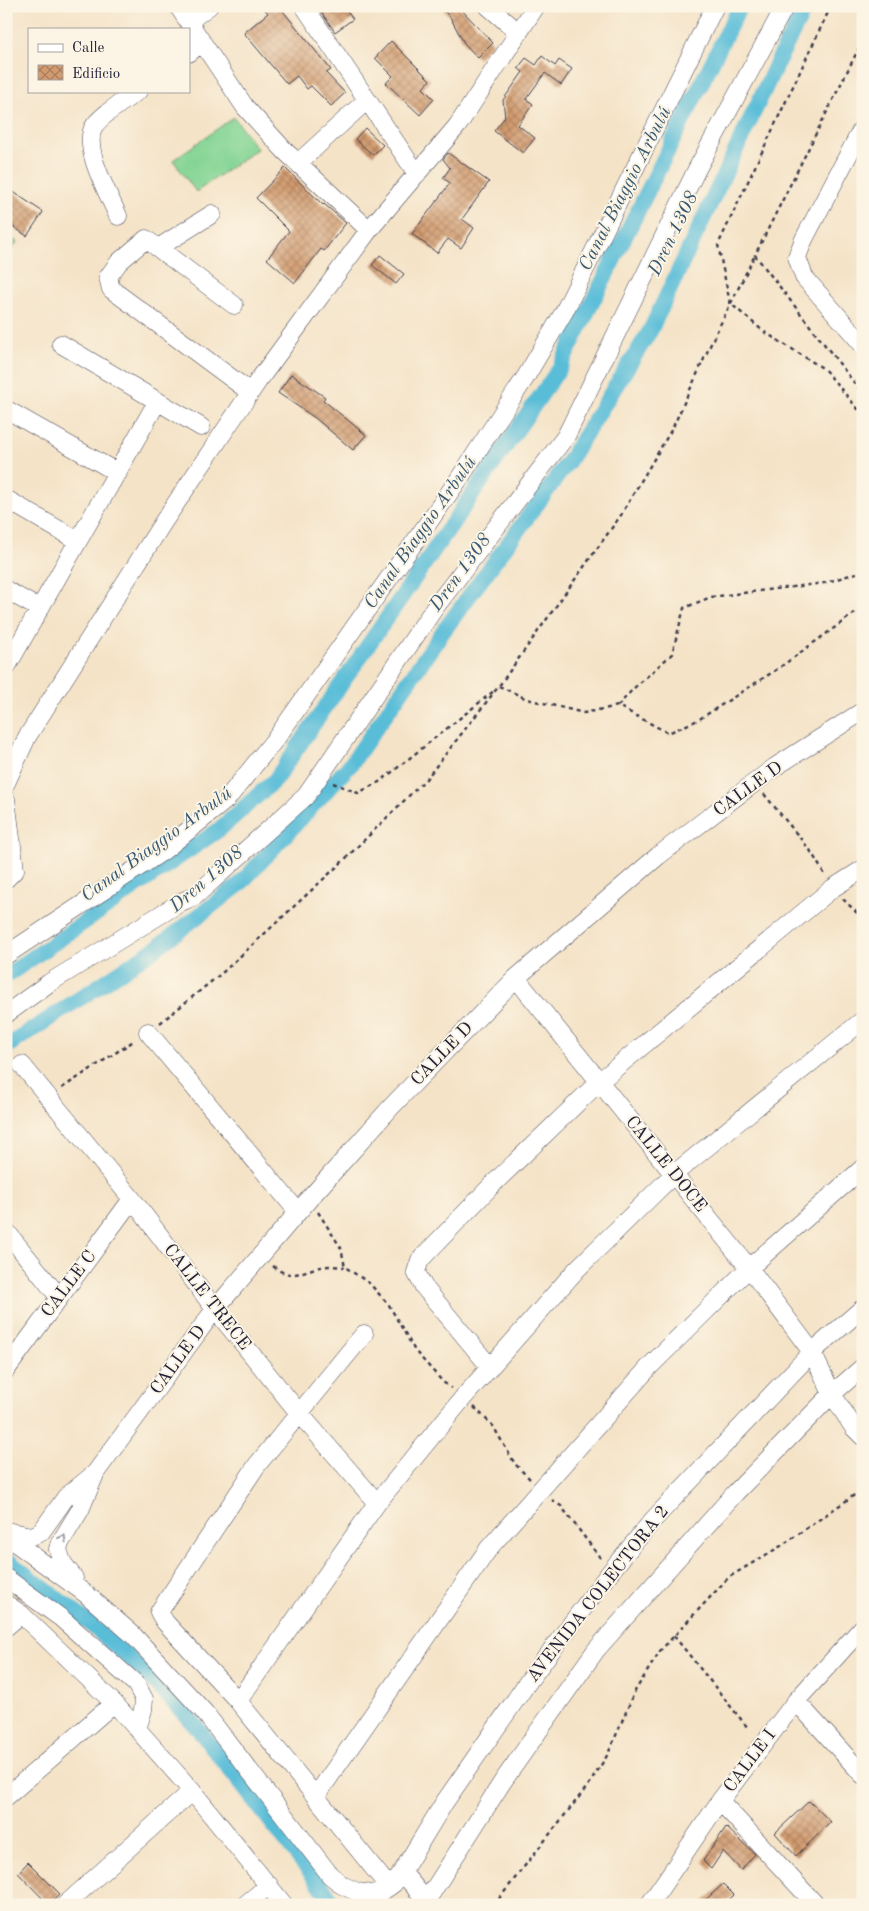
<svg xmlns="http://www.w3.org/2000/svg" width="869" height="1911" font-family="'Old Standard TT',serif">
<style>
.pitch{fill:#86d595;stroke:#547c68}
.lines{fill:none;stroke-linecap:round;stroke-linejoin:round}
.canal{stroke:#5abdd8;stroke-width:16}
.building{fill:url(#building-cross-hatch)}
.minor-casing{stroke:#423f50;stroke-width:19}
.path{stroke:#423f50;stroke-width:2.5;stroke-dasharray:4 4;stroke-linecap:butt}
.minor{stroke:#fff;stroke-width:18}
.oneway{stroke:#9c9ca7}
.labels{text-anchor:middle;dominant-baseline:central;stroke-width:4;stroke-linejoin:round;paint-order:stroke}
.street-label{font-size:18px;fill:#22223b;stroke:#fcf5e5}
.water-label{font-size:19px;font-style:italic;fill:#365872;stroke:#fcf5e5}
</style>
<defs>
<pattern id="building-cross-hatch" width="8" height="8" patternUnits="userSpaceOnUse" patternTransform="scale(1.25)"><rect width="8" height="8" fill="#d29b6f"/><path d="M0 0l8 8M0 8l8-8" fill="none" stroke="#aa7e5c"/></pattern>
</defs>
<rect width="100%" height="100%" fill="#fcf5e5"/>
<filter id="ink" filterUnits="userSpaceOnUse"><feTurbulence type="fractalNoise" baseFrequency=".02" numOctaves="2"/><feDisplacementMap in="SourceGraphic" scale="10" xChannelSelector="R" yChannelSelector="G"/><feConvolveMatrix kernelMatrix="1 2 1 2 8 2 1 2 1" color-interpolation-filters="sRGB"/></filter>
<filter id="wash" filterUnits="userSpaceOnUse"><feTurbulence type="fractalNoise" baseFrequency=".0096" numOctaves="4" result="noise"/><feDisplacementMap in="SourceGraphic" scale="20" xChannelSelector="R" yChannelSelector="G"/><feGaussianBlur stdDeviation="1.12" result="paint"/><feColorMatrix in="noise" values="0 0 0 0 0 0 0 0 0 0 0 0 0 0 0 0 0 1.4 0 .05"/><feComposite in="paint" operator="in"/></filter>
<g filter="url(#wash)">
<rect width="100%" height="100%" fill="#f4e3c7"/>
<path class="pitch" d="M234 117 257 149 196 192 173 160Z
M6 235 17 242 6 258Z"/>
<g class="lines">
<path class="canal" d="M6 976 220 829 275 780 559 369 740 6
M6 1047 155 949 239 885 351 764 442 633 568 462 650 331 778 61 806 6
M6 1559 89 1623 137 1665 168 1696 199 1730 336 1905"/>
</g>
<g id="blocks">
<path class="building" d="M262 6H279L331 70 326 73 345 93 331 106 311 86 307 89 297 76 287 84 244 33 268 13Z
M329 6H343L353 19 335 32 321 12Z
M439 6H458L493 43 478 58 464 43 450 17Z
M391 41 430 80 423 88 434 99 420 115 386 83 393 76 375 58Z
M542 56 555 66 559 60 572 69 561 85 545 73 526 99 533 104 518 125 535 138 523 153 494 131 505 117 503 100 523 72 518 68 526 58 536 65Z
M365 128 383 145 373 155 355 139Z
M448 153 489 182 462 219 474 228 461 248 448 239 437 253 412 234 450 183 443 178 450 168 443 159Z
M285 168 323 205 324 204 346 223 324 251 321 249 295 283 267 259 289 231 256 198Z
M6 187 43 212 27 236 6 222Z
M380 255 404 274 396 284 372 265Z
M291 374 325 397 323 400 366 435 353 450 315 418 278 393Z
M809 1801 831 1822 796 1856 775 1833Z
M726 1827 755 1854 741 1870 723 1851 711 1869 703 1861Z
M28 1862 60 1894 49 1905 18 1873Z
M723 1884 734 1895 724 1905H700Z"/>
</g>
</g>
<g filter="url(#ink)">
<use href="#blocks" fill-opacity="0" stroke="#423f50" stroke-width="1"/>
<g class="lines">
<g class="minor-casing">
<path id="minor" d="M178 6 245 107 285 151 369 230
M304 6 417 174
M488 6 519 33
M189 21 209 6
M189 53 202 42
M863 127 804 239 797 257 804 277 863 345
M298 163 367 100
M118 216C109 194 83 151 93 128 99 116 126 100 138 91
M158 248 212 214
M234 305 146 239 119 262 108 277 111 289 250 392
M61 344 201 427
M9 411 118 473
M6 499 78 541
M6 590 40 609
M6 668 157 402
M6 783 27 737 164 521 258 381 369 230 458 125 536 6
M6 799 15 870 6 879
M6 955 163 851 226 800 277 737 459 479 525 378 564 312 715 6
M516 978 749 1268 812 1352 832 1394 854 1428 863 1437
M6 1014 49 983 181 902 195 896 306 796 436 606 566 436 697 169 785 6
M148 1032 298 1212
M22 1065 132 1199 215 1309 299 1413 377 1503
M6 1231 59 1297
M364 1334 257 1465 159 1612 165 1622 238 1701 389 1887
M490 1367 424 1287 416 1272 420 1260 494 1183 600 1081 833 888 863 869
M6 1370 132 1199
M6 1531 32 1536 41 1532 66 1497 94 1474
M6 1536 86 1594 132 1634 205 1713 330 1875 342 1885 357 1892 372 1894 383 1891 393 1884 402 1872 444 1803 530 1679 611 1571 652 1521 812 1352 863 1308
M6 1578 61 1618 136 1684 144 1699 143 1710 137 1729
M74 1578 62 1562 58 1549 60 1543 80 1510 96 1472 215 1309 310 1198 392 1106 516 978 658 856 775 767 863 711
M6 1604 21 1614 114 1703 192 1791 284 1905
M6 1627 21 1614
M238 1701 377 1503 463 1398 577 1269 674 1174 863 1020
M796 1701 863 1775
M316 1796 489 1548 650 1366 749 1268 863 1168
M6 1797 114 1703
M720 1801 816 1905
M402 1872 430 1905
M427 1900 503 1781 596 1650 736 1492 832 1394 863 1367
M65 1905 192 1791
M245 1905 269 1885
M649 1905 720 1801 796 1701 863 1627"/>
</g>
<path class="path" d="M831 6 718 245 730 303 763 331 824 369 863 415
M863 40 755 255 863 394
M499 686 527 699 584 713 618 706 668 733 698 720 779 668 863 607
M618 706 633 689 672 654 684 608 711 597 824 583 863 571
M333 783 358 793 381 781 495 690
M764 794 810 850 825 875
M843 899 863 919
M160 1023 222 973 342 862 426 779 499 686 621 515 673 427 714 337 755 255
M62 1088 135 1040
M318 1212 341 1248 345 1267 369 1283 389 1305 415 1351 443 1382 451 1388
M273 1266C292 1282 302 1270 321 1267 329 1265 338 1267 345 1267
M474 1407 493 1426 515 1464 530 1479
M552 1500 561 1506 601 1559
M674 1636 748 1728
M494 1905 590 1783 608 1754 635 1691 660 1651 729 1577 781 1546 863 1489"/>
<use href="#minor" class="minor"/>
</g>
<defs><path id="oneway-chevron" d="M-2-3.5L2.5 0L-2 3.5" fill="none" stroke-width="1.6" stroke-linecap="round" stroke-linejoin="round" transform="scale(1.25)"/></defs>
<use class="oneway" href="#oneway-chevron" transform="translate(63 1538) rotate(-61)"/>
</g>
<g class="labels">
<g class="street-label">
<text transform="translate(748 789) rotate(-36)">CALLE D</text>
<text transform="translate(442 1054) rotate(-46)">CALLE D</text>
<text transform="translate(666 1164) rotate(51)">CALLE DOCE</text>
<text transform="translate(69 1284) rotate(-53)">CALLE C</text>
<text transform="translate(207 1297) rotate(52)">CALLE TRECE</text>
<text transform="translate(178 1360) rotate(-54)">CALLE D</text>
<text transform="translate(598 1594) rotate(-52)">AVENIDA COLECTORA 2</text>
<text transform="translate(750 1761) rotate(-53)">CALLE I</text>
</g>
<g class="water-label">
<text transform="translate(626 189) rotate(-63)">Canal Biaggio Arbulú</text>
<text transform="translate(674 234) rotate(-64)">Dren 1308</text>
<text transform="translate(421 533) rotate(-55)">Canal Biaggio Arbulú</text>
<text transform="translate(461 573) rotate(-54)">Dren 1308</text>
<text transform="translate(157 845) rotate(-36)">Canal Biaggio Arbulú</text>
<text transform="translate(207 880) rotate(-41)">Dren 1308</text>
</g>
</g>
<rect width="869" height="1911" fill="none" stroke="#fcf5e5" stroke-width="25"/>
<rect x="28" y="28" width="162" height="65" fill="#fcf5e5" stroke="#a5a1a1"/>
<rect x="38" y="44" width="25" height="8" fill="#ffffff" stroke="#a5a1a1"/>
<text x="72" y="52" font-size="15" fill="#22223b">Calle</text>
<rect x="38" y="65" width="25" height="15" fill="url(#building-cross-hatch)" stroke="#a5a1a1"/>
<text x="72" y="78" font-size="15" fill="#22223b">Edificio</text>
</svg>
